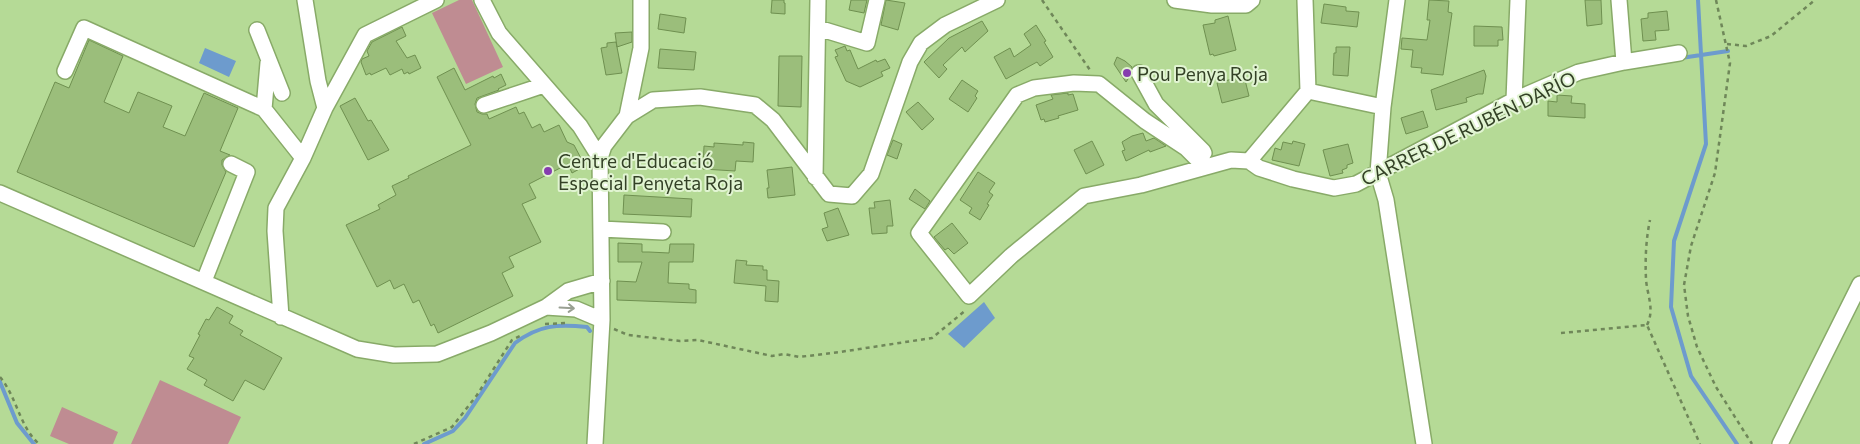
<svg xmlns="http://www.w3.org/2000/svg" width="1860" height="444" font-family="Commissioner,sans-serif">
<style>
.green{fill:#bf8c92}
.water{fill:#6d9bcd}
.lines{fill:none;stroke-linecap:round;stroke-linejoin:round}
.stream{stroke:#6d9bcd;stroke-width:4}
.building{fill:#9bbe7b;stroke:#6f9050}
.minor-casing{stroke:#88aa68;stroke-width:18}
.path{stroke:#6f8759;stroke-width:2.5;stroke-dasharray:4 4;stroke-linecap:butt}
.minor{stroke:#fff;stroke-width:15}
.oneway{stroke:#99a092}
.poi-dot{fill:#863daf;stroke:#e1f4d2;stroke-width:2}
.labels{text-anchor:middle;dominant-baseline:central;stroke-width:4;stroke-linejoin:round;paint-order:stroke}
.poi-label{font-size:19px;fill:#334126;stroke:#e1f4d2;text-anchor:start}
.street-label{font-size:19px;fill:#334126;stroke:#e1f4d2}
</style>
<rect width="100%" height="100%" fill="#b5da96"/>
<path class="green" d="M459 0H472L503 67 466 84 432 13Z
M160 380 241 417 228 444H131Z
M62 407 118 432 113 444H69L50 436Z"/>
<path class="water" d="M205 48 236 61 229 77 199 63Z
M984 302 995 318 964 348 948 334Z"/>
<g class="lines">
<path class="stream" d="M1698 0 1706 144 1674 241 1671 307 1691 376 1737 444
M1681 58 1728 51
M0 382 17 423 34 444
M424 444 453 431 465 418 515 343C539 325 557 324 587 327L590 331"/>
</g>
<path class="building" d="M772 0H784V3H785V14L771 13Z
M851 0H867L864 13 849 10Z
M886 0 905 3 898 30 881 25Z
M1429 0 1449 1 1448 12 1452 13 1443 75 1421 73 1422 68 1411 67 1413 50 1401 49 1402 38 1427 40 1430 20H1427Z
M1585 0H1601L1602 24 1587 26Z
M1324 4 1346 7V11L1359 12 1357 27 1321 23Z
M1667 11 1669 30 1655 31 1656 40 1643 41 1641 19 1648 18V13Z
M660 14 686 18 684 33 658 29Z
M1228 16 1236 50 1214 56 1213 54 1210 55 1203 25 1215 23V20Z
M982 21 988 31 965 52 962 47 943 65 947 69 939 78 924 62 949 38Z
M1036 25 1046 41 1044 42 1053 57 1040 66 1037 62 1006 79 994 57 1010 48 1014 57 1031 45 1024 34Z
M1474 26 1502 27 1503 40H1498V46H1474Z
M402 27 406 36 396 41 407 58 415 55 421 68 409 74 408 72 404 74 402 69 390 75 386 68 371 75 370 73 366 75 361 62 362 59 369 56 367 51 372 42Z
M632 32V42L617 47 615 33Z
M89 40 123 56 104 102 129 113 138 92 172 106 163 127 185 136 204 93 238 108 220 151 230 155 222 160V165L226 172 194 247 17 172 55 82 69 88Z
M616 42 622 73 606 75 601 48 607 47V43Z
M845 46 847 51 850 50 858 69 876 60 877 62 885 59 890 68 881 72 883 76 860 87 846 81 835 57 838 56 835 50Z
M1336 47H1350L1348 76 1333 75 1334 53H1336Z
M660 49 696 52 694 70 658 68Z
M779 56H802L801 107 778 106Z
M1117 57 1125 61 1132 67 1130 72V76L1126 82 1114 64Z
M454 68 465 90 493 76 494 78 501 74 506 85 498 89 499 90 477 98 475 104 477 112 482 114H487L489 119 516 107 519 114 524 112 532 128 540 124 544 132 559 125 567 142 574 145 585 166 572 173 568 164 529 184 536 198 522 204 541 242 509 257 514 267 502 273 513 296 438 333 434 324 431 326 419 300 413 303 404 284 394 289 390 280 377 287 346 225 380 209 378 205 396 195 392 186 409 178 408 176 471 145 437 77Z
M1484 70 1486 76 1483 94H1478L1466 98 1467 102 1436 110 1431 90Z
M1244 76 1249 96 1222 103 1217 83Z
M962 80 978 91 975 96 977 98 968 112 949 99Z
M1068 93V95L1073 94 1078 110 1058 116 1059 118 1045 122 1044 119 1041 120 1036 105 1053 99 1051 95Z
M1557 95 1572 96 1571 103 1585 104V118L1548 116V101L1557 102Z
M355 98 368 121 371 120 389 150 368 160 340 106Z
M918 102 934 119 922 130 906 112Z
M1423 111 1428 127 1406 134 1401 118Z
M1143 133 1146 141 1154 138 1166 146 1150 152 1149 150 1126 161 1122 151 1125 150 1122 142 1132 136Z
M893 140 902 144 897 159 887 155Z
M1092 141 1104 165 1086 174 1074 150Z
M1293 141 1305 144 1299 166 1272 160 1275 148 1281 150 1283 142 1292 144Z
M743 142 754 143 753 162 736 161 735 171 703 169 704 146 714 147V143L743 145Z
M1348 144 1353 163 1347 165V168L1342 170 1343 173 1330 176 1323 150Z
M792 167 795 195 768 198 767 188H769L767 170Z
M978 172 995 183 989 192 993 195 987 204 989 205 980 220 969 213 972 208 960 200Z
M915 189 930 201 925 209 909 199Z
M624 195 692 199 691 217 623 214Z
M890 200 893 226H887V233L872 234 869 208H875L874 202Z
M838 208 849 235 827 241 822 229 828 227 824 213Z
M952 223 968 243 954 254 948 248 945 250 934 237Z
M618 243 642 244V252H649L669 253 670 244H694L693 262H669L668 283 689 284V289L696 290V303L617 300V281L636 282 642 262H618Z
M736 260 747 261 746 265 763 266V270H767V280L779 281 778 302 765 301 766 286 734 283Z
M217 307 233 316 229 323 243 331 240 335 282 358 264 390 245 380 233 401 204 385 207 380 187 369 194 358 189 356 200 335 198 334 206 319 209 320Z"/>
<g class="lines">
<g class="minor-casing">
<path id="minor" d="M482 0 499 33 580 126 600 158
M1175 0 1212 5H1246L1252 0
M1397 0 1383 107 1378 173 1386 200 1424 444
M818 28 867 43 877 0
M257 30 282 93
M1624 62 1679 53
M65 71 84 28 264 109 303 158
M1139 73 1156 104 1203 151 1204 153
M1308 91 1383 107
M1514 100 1518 0
M484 105 544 85
M325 108 365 35 436 0
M264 109 268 63
M627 116 641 48V0
M1249 161 1308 91 1305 0
M1205 167 1186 148 1145 121 1099 84 1074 83 1034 88 1017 95 919 233 969 296 1011 256 1084 196 1141 185 1231 160 1249 161 1259 168 1293 179 1334 188 1356 184 1514 100 1579 72 1624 62 1619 0
M815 177 818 0
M0 193 357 349 394 355 437 354 491 333 546 307
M601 229 663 232
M204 281 247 172 231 164
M602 281 568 291 546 307 576 309 602 320
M281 317 275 231 276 208 303 158 325 108 318 81 305 0
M595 444 602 320 600 158 604 146 627 116 653 100 700 97 755 105 773 120 829 194 852 196 871 174 910 62 921 43 945 25 997 0
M1780 444 1860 284"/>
</g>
<path class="path" d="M1042 0 1090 70
M1716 0 1730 63 1715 173 1691 246 1684 285 1688 316 1697 347 1716 387 1752 444
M1727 44 1746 46 1771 36 1815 0
M545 324 567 323
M1647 325C1655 309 1647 295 1646 279 1645 259 1646 239 1650 220
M614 329 628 335 680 341 698 340 772 356 784 354 799 357 840 352 932 338 966 310
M1561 333 1647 325 1700 444
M0 377C17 397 19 426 39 444
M414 444 452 427 477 395 512 340 520 336"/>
<use href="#minor" class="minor"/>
</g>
<defs><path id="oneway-shaft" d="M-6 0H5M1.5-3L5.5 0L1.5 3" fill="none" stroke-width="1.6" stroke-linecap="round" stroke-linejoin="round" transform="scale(1.25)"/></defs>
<use class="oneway" href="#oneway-shaft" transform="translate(567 308) rotate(3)"/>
<g class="poi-dot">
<circle cx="1127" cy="73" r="5"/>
<circle cx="548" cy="171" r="5"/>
</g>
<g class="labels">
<g class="poi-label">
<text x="1137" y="73">Pou Penya Roja</text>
<text x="558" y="160">Centre d'Educació<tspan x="558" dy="22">Especial Penyeta Roja</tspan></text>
</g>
<g class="street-label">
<text transform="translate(1468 128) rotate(-26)">CARRER DE RUBÉN DARÍO</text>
</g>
</g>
</svg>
